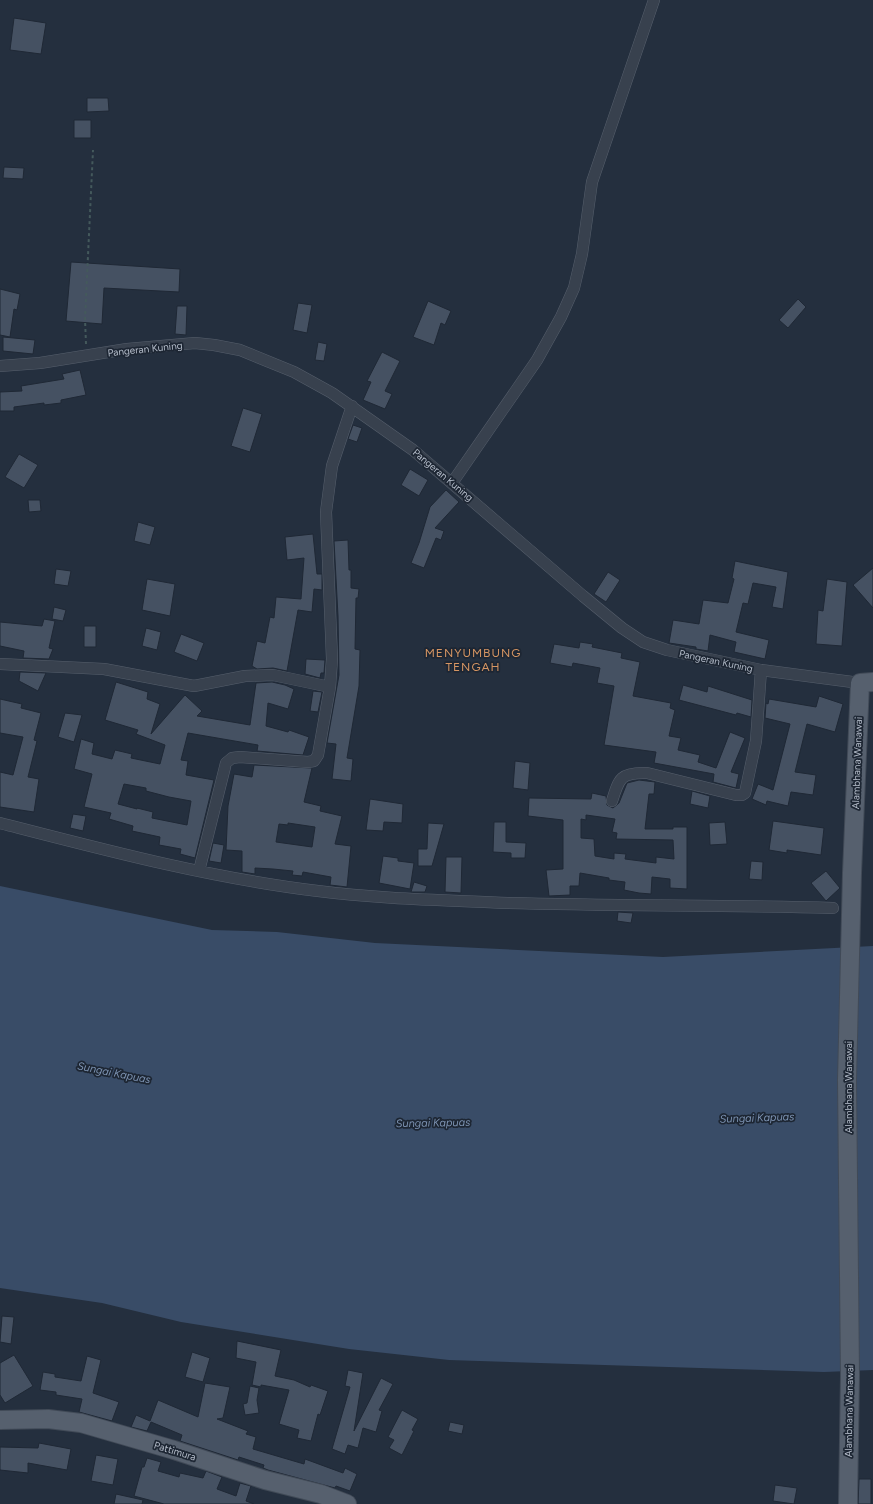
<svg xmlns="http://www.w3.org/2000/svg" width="873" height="1504" font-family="Figtree,sans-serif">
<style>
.water{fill:#394c67}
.building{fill:#455162;stroke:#1f2835;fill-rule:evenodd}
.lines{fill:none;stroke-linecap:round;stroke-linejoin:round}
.street-casing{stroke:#565f6c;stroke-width:12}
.primary-casing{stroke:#414a57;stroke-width:20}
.path{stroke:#44595c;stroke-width:2;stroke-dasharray:3 3;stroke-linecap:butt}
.street{stroke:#38414e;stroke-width:11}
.primary{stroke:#56606e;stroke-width:18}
.labels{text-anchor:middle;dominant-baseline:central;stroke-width:3.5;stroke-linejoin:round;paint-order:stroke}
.street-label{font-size:10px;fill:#b4bcc9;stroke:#1d2633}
.water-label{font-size:11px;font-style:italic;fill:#7c92b1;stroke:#1d2633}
.quarter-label{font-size:12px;letter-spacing:1px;fill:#d59563;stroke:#1d2633}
</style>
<rect width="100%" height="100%" fill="#242f3e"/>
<path class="water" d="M0 886 212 930 277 932 375 943 663 957 873 946V1370L824 1372 449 1360 349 1349 181 1322 102 1303 0 1288Z"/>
<path class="building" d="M14 18 46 23 41 54 10 50Z
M87 98H108L109 111 87 112Z
M74 120H91V138H74Z
M4 167 24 168 23 179 3 178Z
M71 262 180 269 179 292 104 288 102 324 66 321Z
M0 289 20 294 17 310 14 309 10 337 0 335Z
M798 299 806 307 788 328 779 320Z
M428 301 451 311 445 325 441 323 434 345 413 337Z
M298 303 312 305 307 333 293 330Z
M177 306H187L186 335 175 334Z
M3 337 35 340 33 354 3 351Z
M318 342 327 344 324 361 315 360Z
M382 352 400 361 385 391 392 394 385 409 363 400 371 382 367 381Z
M80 370 86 395 61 400V403L44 405V403L14 407V411H0V392L22 391 21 386 64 379 62 374Z
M243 408 262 414 250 452 231 446Z
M353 425 362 428 357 442 348 439Z
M19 454 38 465 24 488 5 477Z
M410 469 428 480 419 496 401 485Z
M446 490 459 502 435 528 444 531 441 540 436 538 424 568 411 563 419 543 430 507Z
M28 500H40L41 511 29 512Z
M138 522 155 527 150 545 134 541Z
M313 534 317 574H322V590L314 589 312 612 298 610 287 671 273 668 257 669 252 666 257 641 265 643 270 617 274 618 276 597 301 599 304 558 287 560 285 537Z
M348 540 349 570H351V588L359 589 358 598H356L355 649 360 650 359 686 347 758 353 759 351 781 332 779 336 744 327 743 339 675 338 616 334 541Z
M735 561 788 572 783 609 772 607 776 587 753 583 748 604 743 603 736 632 769 640 765 659 734 652 736 642 710 635 708 651 696 649V647L669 643 673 620 699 624 703 600 728 603 734 579 732 578Z
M873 568V608L853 585Z
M56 569 71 571 68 586 54 584Z
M608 572 620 580 606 602 594 594Z
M147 579 175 584 170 616 142 610Z
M827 579 847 582 842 646 816 644 818 610 823 611Z
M54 607 66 610 63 621 52 619Z
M44 619 55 621 49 648 53 649 49 659 23 658 24 651 0 646V622L42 626Z
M84 626H96V647H84Z
M146 628 161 632 157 650 142 646Z
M181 634 204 643 197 661 174 652Z
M580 642 593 644 592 647 622 653 621 658 640 662 633 696 671 703 670 708 675 710 669 736 681 738 678 750 700 755 698 762 716 768 730 732 745 738 731 772 739 774 736 788 713 782 714 774 654 763 656 752 604 745 614 686 597 683 600 668 573 663 572 667 550 663 554 644 579 648Z
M306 659 325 660 324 673H321L320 678 305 674Z
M20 672 46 673 38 691 19 681Z
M116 682 148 692 147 699 160 704 151 734 185 695 202 711 197 716 250 725 256 683 272 682 285 685 294 689 288 709 268 703 266 726 288 732 289 730 309 737 303 755 257 751 258 745 188 733 181 760 188 761 186 775 214 780 195 858 180 854 181 849 159 845 160 837 132 831 133 826 109 819 111 813 84 807 92 774 74 769 81 739 94 743 92 754 112 759 115 750 132 754 131 758 160 764 165 745 136 734 138 730 105 720ZM124 784 146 788V791L169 797 191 801 187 825 152 818 153 812 137 808V809L118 804Z
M683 685 707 692 708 686 752 700 751 717 737 713 736 715 679 700Z
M313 691 322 692 318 712 310 711Z
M819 696 843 704 835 732 807 724 795 772 816 775 813 795 791 792 788 806 767 801 766 805 752 799 758 784 773 790 790 724 765 718 766 703 768 704 769 699 816 707Z
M0 699 22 704 21 708 41 713 34 740 37 741 28 777 39 779 34 812 0 807V772L13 775 23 737 0 733Z
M65 713 82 715 74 742 58 737Z
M515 761 530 763 528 790 513 788Z
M254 765 312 768 304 802 321 806 320 811 342 816 335 844 351 846 347 887 330 885 331 877 303 872 302 876 292 875 293 871 273 869 255 868V874L242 872V851L226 850 228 806 234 774 252 777ZM288 823 315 827 312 847 276 842 279 824 288 825Z
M639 780 655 782 654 794H649L645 829H673V827H687V889L670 888V879L652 877 651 894 639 893 624 890 625 882 609 880V878L580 873 579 886H570V895L549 896 546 870 563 869V820L528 816 529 798 591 799 592 793 606 796 607 805 613 808 619 803 627 783ZM586 815 615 819 612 832 617 833 616 839 673 840 674 859 656 857V863L625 859 626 854 614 853V859L595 856 594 839 581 838V819L586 820Z
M692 791 710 796 708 808 690 804Z
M370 799 403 804 402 823 384 822 383 831 366 830Z
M73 814 86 816 83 831 70 828Z
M773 821 824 828 821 855 787 850V853L769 850Z
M494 822H506V842L526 843 525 858H511V853L493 852Z
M725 822 727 844 710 845 709 823Z
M428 823 444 824 432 866H418V849H427Z
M213 843 224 845 221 863 209 861Z
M383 856 398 858V861L414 863 410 889 379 883Z
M446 857H462L461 893 445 892Z
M751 861 763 862 762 880 749 879Z
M826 871 840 888 826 901 811 883Z
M414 882 427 886 425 892H411Z
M618 912 633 913 631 923 617 921Z
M2 1316 14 1317 11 1344 0 1342Z
M237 1341 281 1350 275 1376 294 1380 310 1387 311 1385 328 1391 320 1415 318 1414 311 1441 297 1438 299 1430 279 1424 289 1390 261 1385V1387L252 1385 256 1362 236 1358Z
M192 1352 210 1358 203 1382 185 1377Z
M14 1355 33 1386 5 1403 0 1395V1363Z
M87 1356 101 1360 93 1393 119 1402 112 1421 79 1412 82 1399 56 1395V1392L40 1390 43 1372 55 1374V1377L81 1381Z
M348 1370 363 1373 354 1431 381 1378 393 1384 379 1410 382 1411 376 1432 363 1428 358 1448 348 1445 345 1454 332 1449 350 1387 345 1386Z
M205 1383 230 1387 223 1418 217 1419 248 1431 246 1434 256 1437 253 1449 304 1464 305 1459 343 1473 345 1468 357 1474 350 1491 336 1486 335 1488 268 1470 263 1468 264 1465 239 1457 238 1460 180 1441 182 1435 151 1422 147 1431 131 1427 136 1415 150 1421 158 1400 198 1417Z
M250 1386 259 1388 257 1400 259 1413 245 1415 243 1404 247 1403Z
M402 1410 418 1419 412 1430 414 1431 402 1455 389 1448 394 1440 388 1437Z
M450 1422 464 1425 462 1434 448 1431Z
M39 1443 71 1449 67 1470 28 1463V1473L0 1470V1447L38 1448Z
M96 1455 118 1459 113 1485 91 1481Z
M147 1458 161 1462 158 1471 179 1477 180 1473 203 1478 206 1471 222 1477 217 1489 236 1496 240 1483 251 1486 246 1501 254 1504H164L134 1496 142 1467H144Z
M859 1479H871V1504H858Z
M775 1485 797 1488 794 1504 773 1501Z
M116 1494 143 1500 142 1504H114Z"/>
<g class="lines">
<g class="street-casing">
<path id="street" d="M0 366 40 363 127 349 195 343 214 345 240 350 294 372 332 393 413 450 583 596 622 628 643 642 667 650 761 670 860 683
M452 483 537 360 561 317 574 288 582 254 592 182 654 0
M0 664 104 669 194 686 245 676 273 675 330 687
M612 801C619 778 621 772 647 773L736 795H742L745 793 756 741 761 670
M0 823C105 850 210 878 318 891 381 899 445 900 508 903 616 906 725 905 833 908
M199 871 226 763 232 758 240 757 308 762 314 761 318 755 330 687 332 659 326 512 332 466 352 406"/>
</g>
<g class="primary-casing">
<path id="primary" d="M0 1420 48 1419 81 1423 174 1450 265 1480 321 1494 347 1504
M848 1504 850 1375 847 1080 852 873 860 683 873 682"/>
</g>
<path class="path" d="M86 344 85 319 93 150"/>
<use href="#street" class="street"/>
<use href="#primary" class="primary"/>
</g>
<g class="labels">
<g class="street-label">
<text transform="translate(145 349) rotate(-6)">Pangeran Kuning</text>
<text transform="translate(443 475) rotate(40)">Pangeran Kuning</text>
<text transform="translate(716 661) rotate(12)">Pangeran Kuning</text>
<text transform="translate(857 763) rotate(-88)">Alambhana Wanawai</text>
<text transform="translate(848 1087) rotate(-90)">Alambhana Wanawai</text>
<text transform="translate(849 1411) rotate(-89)">Alambhana Wanawai</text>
<text transform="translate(175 1451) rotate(17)">Pattimura</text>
</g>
<g class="water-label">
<text transform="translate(114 1073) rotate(11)">Sungai Kapuas</text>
<text transform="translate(757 1118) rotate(-2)">Sungai Kapuas</text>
<text transform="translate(433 1123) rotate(-1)">Sungai Kapuas</text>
</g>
<g class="quarter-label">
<text x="473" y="653">MENYUMBUNG<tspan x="473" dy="14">TENGAH</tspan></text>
</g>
</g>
</svg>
